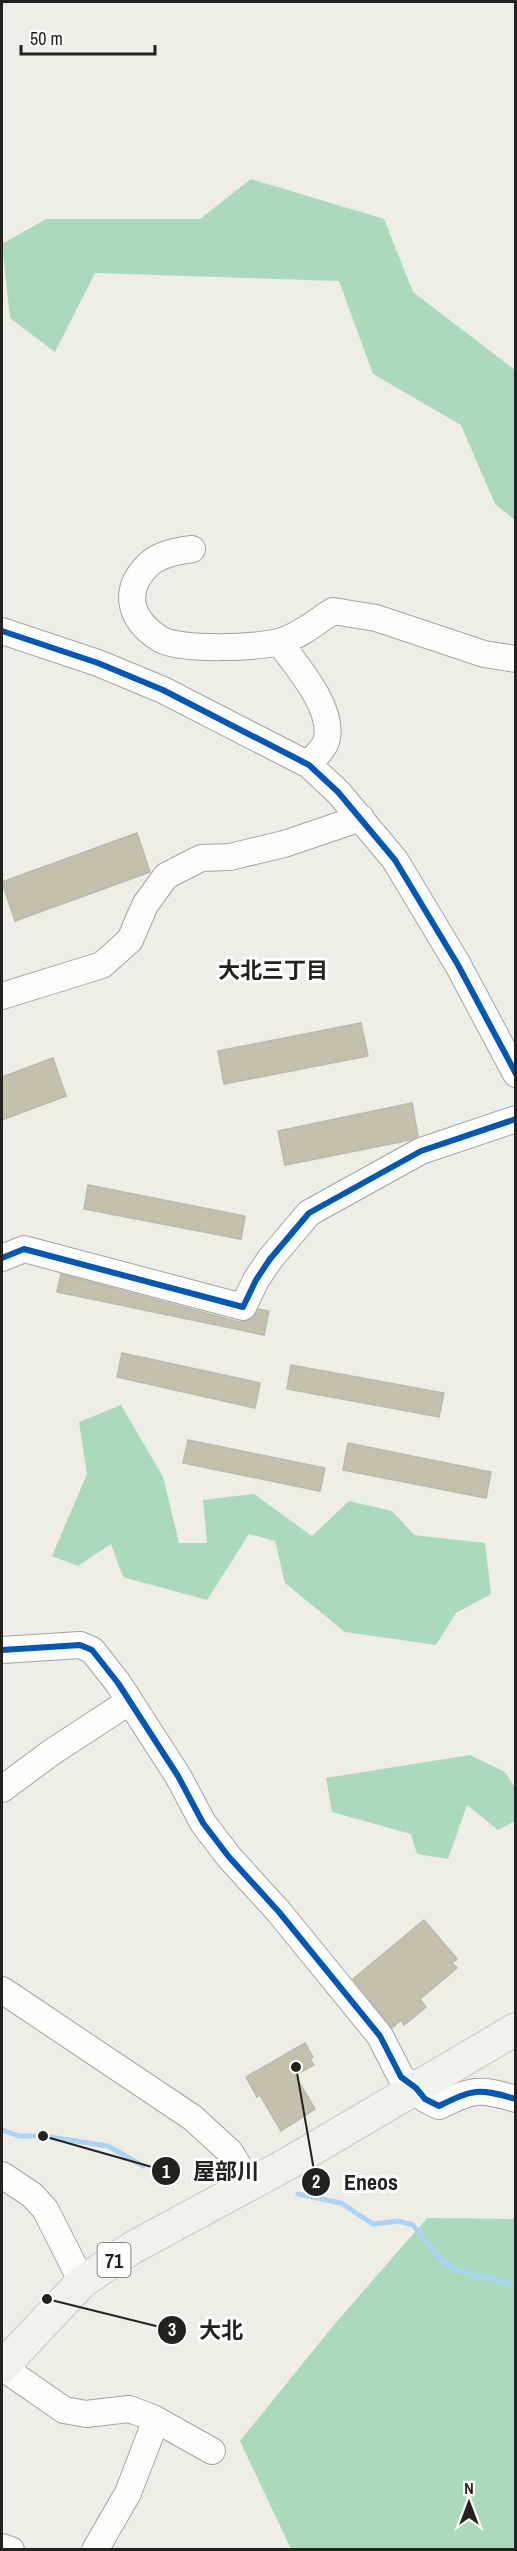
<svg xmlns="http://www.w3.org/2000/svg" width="517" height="2551" font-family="'Archivo Narrow','Noto Sans JP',sans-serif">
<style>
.forest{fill:#aadabb}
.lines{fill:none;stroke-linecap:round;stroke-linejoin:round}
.stream{stroke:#a9d4f3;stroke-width:5}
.building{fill:#c5c0ac;stroke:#b9b8b3;stroke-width:1.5}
.minor-casing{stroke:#a5a4a0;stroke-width:28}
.major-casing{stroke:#c9c8c5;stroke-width:34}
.minor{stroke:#fcfcfb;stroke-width:26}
.major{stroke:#eff3ec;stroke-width:32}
.cycleway-casing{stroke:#fff;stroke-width:10}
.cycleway{stroke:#0057b8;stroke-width:6}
.labels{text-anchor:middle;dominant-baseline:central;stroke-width:6;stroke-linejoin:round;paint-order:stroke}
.shield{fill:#fff;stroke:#666462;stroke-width:1.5}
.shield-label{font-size:20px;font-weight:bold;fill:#24221e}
.neighbourhood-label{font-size:22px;font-weight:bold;fill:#24221e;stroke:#fff}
.leader{fill:none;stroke:#24221e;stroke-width:2}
.callout-dot{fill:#24221e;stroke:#fff;stroke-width:2}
.mark-label{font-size:18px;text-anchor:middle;font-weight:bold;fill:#fff}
.callout-label{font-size:22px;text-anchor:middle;font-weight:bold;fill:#24221e;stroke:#fff;stroke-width:6;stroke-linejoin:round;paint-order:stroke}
</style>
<rect width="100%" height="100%" fill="#eeede6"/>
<path class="forest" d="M251 179 384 219 413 292 515 370V520L495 504 461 425 373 374 339 281 95 273 55 352 10 318 2 244 46 219H200Z
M121 1405 163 1477 179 1543H207L203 1500 254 1494 312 1536 349 1501 392 1511 414 1535 485 1543 491 1594 456 1613 436 1645 345 1632 285 1583 275 1541 249 1534 207 1600 123 1577 111 1544 78 1566 52 1556 87 1474 79 1422Z
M470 1755 505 1772 515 1788V1821L498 1830 467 1805 448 1859 417 1854 411 1834 332 1812 326 1778Z
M427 2218 515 2219V2549H291L240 2441 333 2326Z"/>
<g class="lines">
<path class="stream" d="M2 2130 19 2136H43L108 2146 143 2166
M298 2194 341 2203 373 2224 398 2221 413 2225 441 2260 459 2271 516 2285"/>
</g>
<path class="building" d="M137 833 150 872 15 921 2 882Z
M361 1023 368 1056 224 1084 218 1051Z
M53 1058 66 1096 2 1120V1077Z
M412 1103 418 1136 410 1140 285 1165 278 1131Z
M88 1185 245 1216 241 1239 84 1209Z
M61 1274 239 1322 252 1319 259 1309 269 1311 264 1335 57 1292Z
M122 1353 260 1383 255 1408 117 1377Z
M291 1365 444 1393 439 1417 287 1389Z
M188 1440 325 1468 320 1491 183 1463Z
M348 1443 491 1472 486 1498 343 1470Z
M424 1920 457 1959 452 1963 457 1968 420 1999 426 2007 404 2025 401 2020 392 2028 353 1979Z
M305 2043 313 2057 310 2059 314 2065 295 2075 315 2109 281 2131 260 2095 257 2097 246 2077Z"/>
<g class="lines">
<g class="minor-casing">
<path id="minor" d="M192 549C177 551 160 554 149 564 121 591 130 620 160 639 179 651 260 648 282 641 301 635 316 622 333 611L376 618 484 654 516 659
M2 631 98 663 163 690 309 765 338 792 395 860 458 965 516 1074
M279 642C296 665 333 707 327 738 326 747 314 757 309 765
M2 996 102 965 130 940 145 905 166 876 201 858 230 857 284 844 361 818
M2 1258 24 1249 243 1307 256 1280 270 1259 309 1213 421 1151 516 1119
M2 1650 80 1645 92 1650 118 1683 178 1776 203 1823 229 1857 279 1912 380 2036 401 2077 416 2088 425 2099 439 2106C473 2089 478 2088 516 2099
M2 1789 52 1752 130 1701
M2 1990 193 2118 230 2152 250 2185
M2 2175 32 2195 45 2209 82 2282
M2 2367 64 2410 86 2414 129 2409 153 2418 212 2451
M2 2547 11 2550
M95 2550 128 2493 156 2420"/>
</g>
<g class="major-casing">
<path id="major" d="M2 2367 82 2282 132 2248 289 2163 516 2029"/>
</g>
<use href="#minor" class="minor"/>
<use href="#major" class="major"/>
<g class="cycleway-casing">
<path id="cycleway" d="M2 631 98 663 163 690 309 765 338 792 395 860 458 965 516 1074
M2 1258 24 1249 243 1307 256 1280 270 1259 309 1213 421 1151 516 1119
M2 1650 80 1645 92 1650 118 1683 178 1776 203 1823 229 1857 279 1912 380 2036 401 2077 416 2088 425 2099 439 2106C473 2089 478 2088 516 2099"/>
</g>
<use href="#cycleway" class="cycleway"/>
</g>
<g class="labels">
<rect class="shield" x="97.5" y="2243" width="33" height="34" rx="4.5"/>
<g class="shield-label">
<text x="114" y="2260">71</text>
</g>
<g class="neighbourhood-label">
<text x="273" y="970">大北三丁目</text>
</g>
</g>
<path class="leader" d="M43 2136L166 2171M296 2067L316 2182M47 2299L172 2330"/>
<g class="callout-dot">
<circle cx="43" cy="2136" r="6"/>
<circle cx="296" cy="2067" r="6"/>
<circle cx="47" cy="2299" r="6"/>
<circle cx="166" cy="2171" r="15"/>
<circle cx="316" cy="2182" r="15"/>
<circle cx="172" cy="2330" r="15"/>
</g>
<g class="mark-label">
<text x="166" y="2178">1</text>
<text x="316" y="2188">2</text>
<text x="172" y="2336">3</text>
</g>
<g class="callout-label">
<text x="226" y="2179">屋部川</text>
<text x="371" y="2190">Eneos</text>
<text x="221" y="2338">大北</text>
</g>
<rect width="517" height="2551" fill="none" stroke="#24221e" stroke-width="6"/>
<g transform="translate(469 2503)" stroke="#ffffff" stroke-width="4.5" paint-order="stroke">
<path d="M0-4.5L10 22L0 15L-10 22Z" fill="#24221e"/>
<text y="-9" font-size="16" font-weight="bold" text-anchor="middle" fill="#24221e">N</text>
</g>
<path d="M21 45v9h134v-9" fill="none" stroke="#24221e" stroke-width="3"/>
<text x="30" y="45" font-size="18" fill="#24221e" stroke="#ffffff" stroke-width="4.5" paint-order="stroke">50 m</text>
</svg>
